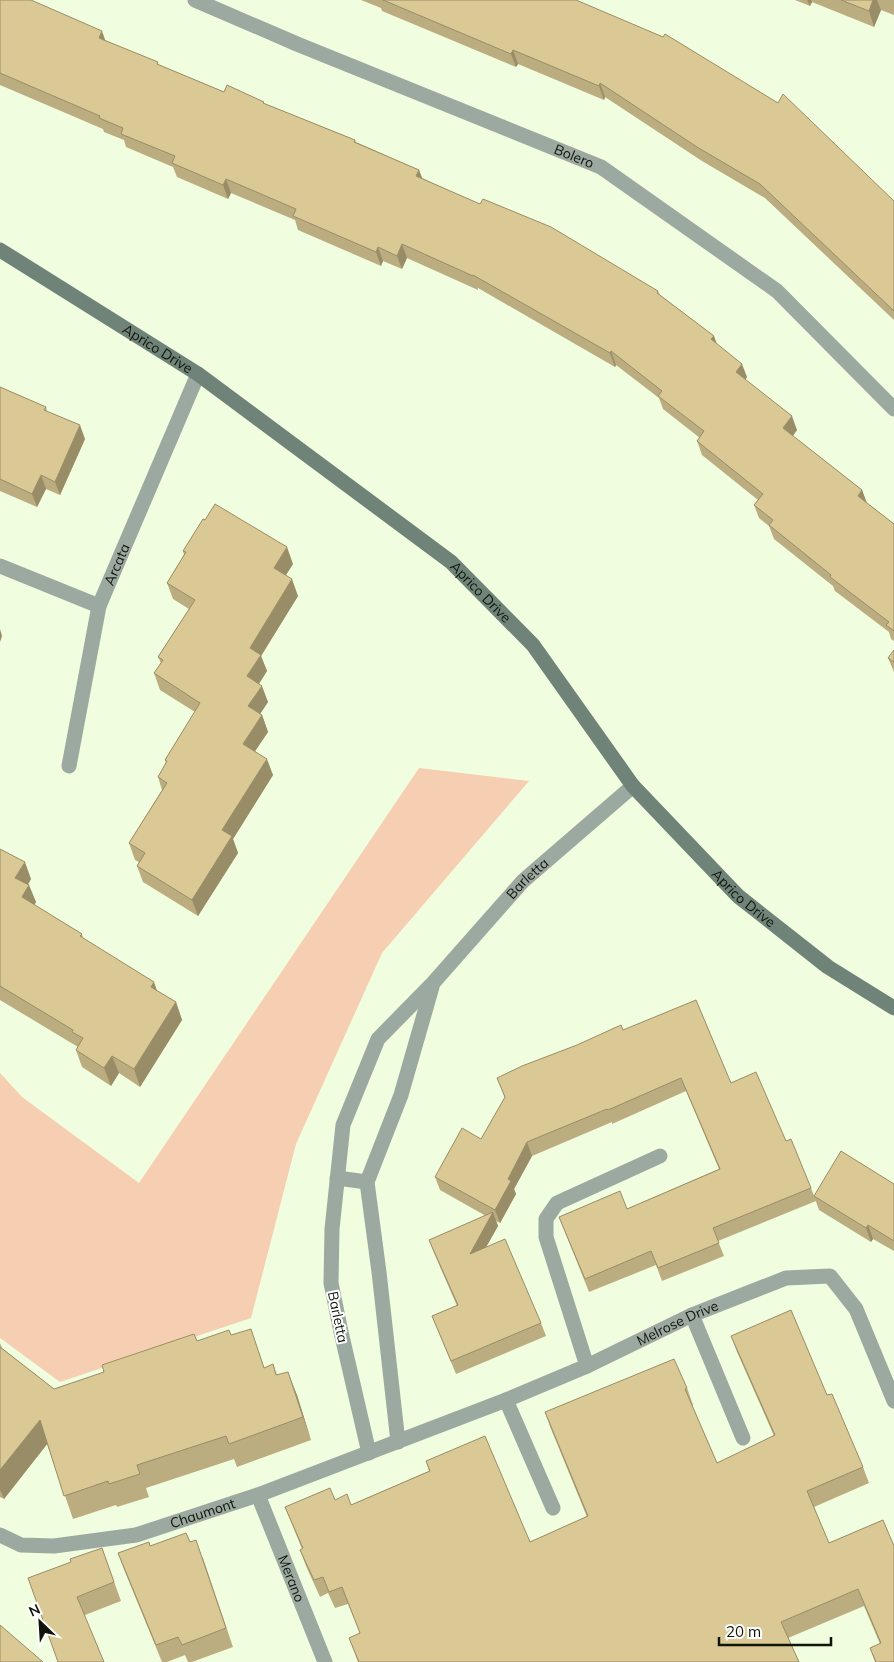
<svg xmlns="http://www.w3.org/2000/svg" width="894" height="1662" font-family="Mulish,sans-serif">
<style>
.green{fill:#f6cfb2}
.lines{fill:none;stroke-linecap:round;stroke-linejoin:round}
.lane{stroke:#9ca9a1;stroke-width:15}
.street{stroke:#9ca9a1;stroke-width:15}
.secondary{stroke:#708378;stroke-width:15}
.wall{fill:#bbad80}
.shaded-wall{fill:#998d68}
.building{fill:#dac995;stroke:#998d68}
.labels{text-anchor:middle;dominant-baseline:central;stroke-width:4;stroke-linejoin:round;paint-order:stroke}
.street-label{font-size:14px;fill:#10140a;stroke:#fff}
</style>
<rect width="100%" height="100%" fill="#f0fddf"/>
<path class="green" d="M419 768 529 781 382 953 296 1144 251 1318 60 1382 0 1338V1073L22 1097 139 1183Z"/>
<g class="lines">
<path class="lane" d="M587 1366 546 1237V1219L557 1203 660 1156"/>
<g class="street">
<path id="s1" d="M195 0 297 44 601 167 777 291 894 409"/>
<path d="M0 566 99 606"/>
<path id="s2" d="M69 766 99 606 198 374"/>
<path d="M337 1178 367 1182"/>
<path d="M692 1315 743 1438"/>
<path d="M506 1400 553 1508"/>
<path d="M398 1442 379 1272 367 1182 401 1095 432 987"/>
<path id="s3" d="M369 1453 341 1332 331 1283 332 1229 343 1125 378 1039 433 983 523 881 633 786"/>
<path id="s4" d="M258 1495 325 1662"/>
<path id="s5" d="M0 1535 21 1545 54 1546 136 1535 258 1495 506 1400 587 1366 692 1315 786 1278 830 1276 856 1309 894 1401"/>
</g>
<path class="secondary" id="s6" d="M0 250 198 374 451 562 533 645 633 786 738 896 828 967 894 1008"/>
</g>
<path class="wall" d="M0 0 106 41 160 66 224 92 264 104 355 140 356 142 419 170 422 178 658 291 660 295 714 336 716 343 747 377 745 380 797 430 793 436 862 490 867 503 894 524V641L891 639 889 632 835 591 833 586 774 539 769 526 759 518 754 505 758 500 702 455 697 441 700 438 663 409 659 398 616 365 615 367 478 288V290L407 258 402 269 383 261 381 266 298 230 295 220 231 193 228 199 177 177 173 167 126 147 124 140 104 132 103 129 0 85Z
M361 0H576L894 201V320L765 198 702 161 605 97 604 100 518 64 516 67 382 11 381 8Z
M795 0H894V15L881 10 874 27 812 2 810 6Z
M0 387 46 407 47 411 85 439 60 495 46 489 37 507 0 491Z
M183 551 293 564 286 575 298 596 261 656 267 671 259 684 268 702 260 714 262 715 268 732 255 751 273 775 233 839 238 853 198 916 143 882 137 866 139 862 135 860 129 843 162 790 158 777 166 763 165 760 195 712 160 690 154 673 161 663 158 657 189 609 173 599 167 583 184 555Z
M894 650V672L888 658Z
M0 849 31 879 28 884 36 902 34 905 82 934 83 938 157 991 176 1002 182 1020 140 1087 119 1073 111 1086 82 1067 76 1050 78 1047 0 1000Z
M623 1030 731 1083 786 1141 811 1188 816 1201 718 1241 724 1256 662 1281 656 1265 589 1292 559 1217 627 1209 719 1169 686 1091 612 1124V1122L532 1156 514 1189 516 1194 500 1223 496 1221 498 1226 486 1247 541 1323 546 1336 456 1374 432 1316 457 1306 434 1253 429 1240 486 1216 440 1190 435 1177 481 1139 505 1098 497 1078Z
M894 1184V1251L873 1239 871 1242 819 1210 814 1196Z
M231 1335 259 1352 264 1368 273 1364 277 1375 297 1395 311 1440 237 1467 234 1459 146 1488 149 1497 117 1507 116 1505 73 1519 47 1444 4 1499 0 1497V1343L2 1348 54 1389 197 1341Z
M731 1336 827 1395 863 1467 869 1483 814 1507 829 1543 883 1520 894 1662H875L870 1648 880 1644 864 1606 788 1638 799 1662H358L349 1638 360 1633 348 1604 335 1608 328 1593 320 1597 306 1566 300 1550 302 1549 285 1507 335 1500 351 1505 429 1471 426 1461 530 1542 587 1517 551 1429 545 1412 687 1388 693 1405H692L717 1463 774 1436 737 1352Z
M190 1542 203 1558 233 1647 192 1662H188L185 1655 167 1662H162L125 1572 118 1553 151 1546Z
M102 1548 121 1601 85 1615 58 1662 71 1562Z"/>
<path class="shaded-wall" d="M807 0H811L812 2 810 6Z
M873 0H877L881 10 874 27 869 11Z
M102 31 107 45 99 38Z
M513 50 518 64 516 67 511 54Z
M600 83 605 97 604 100 599 86Z
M419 170 424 183 416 176Z
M226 179 231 193 228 199 223 185Z
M402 244 407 258 402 269 397 256Z
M378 247 383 261 381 266 376 252Z
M714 336 719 350 711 339Z
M611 351 616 365 615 367 610 353Z
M742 364 747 377 741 386 736 372Z
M792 416 797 430 788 442 783 428Z
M80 425 85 439 60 495 55 482Z
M41 475 46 489 37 507 32 494Z
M862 490 867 504 858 496Z
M287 547 293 564 280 584 274 568Z
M292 579 298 596 261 656 267 671 253 693 247 676 250 648Z
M0 629 2 636 0 642Z
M262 686 268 702 254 723 248 706Z
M262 715 268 732 249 760 243 744Z
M267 759 273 775 233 839 238 853 198 916 192 900 222 830Z
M25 862 31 879 22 895 15 878Z
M29 885 36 902 29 915 22 897Z
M154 982 160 999 151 987Z
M176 1002 182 1020 140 1087 134 1069Z
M112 1056 119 1073 111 1086 104 1068Z
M527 1142 532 1156 514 1189 516 1194 500 1223 495 1210 508 1179Z
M493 1212 498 1226 475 1267 470 1254Z
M868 1225 873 1239 871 1242 866 1228Z
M288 1372 297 1395 311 1440 303 1417Z
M40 1420 48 1443 4 1499 0 1490V1470Z"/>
<path class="building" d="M0 0H31L102 31 99 38 158 62 157 64 224 92 227 85 264 102 263 103 355 140 354 142 419 170 416 176 480 204 483 199 551 227 658 291 657 293 714 336 711 339 742 364 736 372 792 416 783 428 862 490 858 496 894 524V631L886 625 889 622 830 577 831 575 769 525 773 520 754 505 763 494 697 441 704 431 658 396 662 391 611 351 610 353 473 275V276L402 244 397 256 378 247 376 252 293 216 296 209 226 179 223 185 172 163 175 156 121 134 123 128 99 118 100 116 0 73Z
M383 0H576L663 37 665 34 778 103 783 94 894 201V311L760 184 697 147 600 83 599 86 513 50 511 54Z
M841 0H873L869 11Z
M0 387 46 407 44 410 80 425 55 482 41 475 32 494 0 479Z
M215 504 287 547 274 568 292 579 250 648 261 655 247 676 262 686 248 706 262 715 243 744 267 759 222 830 232 836 192 900 137 866 145 853 129 843 167 783 158 777 167 761 165 760 200 703 154 673 163 660 158 657 195 600 167 583 186 552 183 551 203 519 205 520Z
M894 650V662L888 658Z
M0 849 25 862 15 878 29 885 22 897 82 934 80 936 154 982 151 987 176 1002 134 1069 112 1056 104 1068 76 1050 83 1038 72 1032 73 1030 0 986Z
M696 1000 731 1083 756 1072 786 1141 791 1139 811 1188 713 1228 719 1243 658 1268 651 1251 585 1279 559 1217 620 1191 627 1209 720 1169 681 1078 608 1110 607 1109 527 1142 508 1179 511 1181 495 1210 435 1177 462 1128 481 1139 505 1097 497 1078 522 1066 577 1045 621 1025 623 1030Z
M841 1151 894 1184V1241L868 1225 866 1228 814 1196Z
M493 1212 470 1254 505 1239 541 1323 451 1361 432 1316 458 1305 429 1240Z
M791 1310 827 1395 832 1394 863 1467 807 1491 829 1543 883 1520 894 1546V1662H876L870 1648 881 1643 858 1589 781 1622 799 1662H359L349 1638 360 1633 342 1587 329 1592 323 1577 314 1580 300 1550 303 1548 285 1507 330 1488 335 1500 347 1494 351 1505 430 1471 426 1461 485 1436 530 1542 588 1516 545 1412 674 1359 687 1388 685 1389 717 1463 775 1435 731 1336Z
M251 1329 264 1368 273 1364 276 1375 288 1372 303 1417 229 1444 226 1436 137 1465 140 1474 109 1484 108 1481 64 1496 40 1420 0 1470V1347L54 1389 104 1372 102 1365 194 1334 197 1341 229 1330 231 1335Z
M186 1533 190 1542 196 1540 226 1628 182 1645 178 1637 156 1645 118 1553 149 1542 150 1546Z
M102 1548 114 1582 77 1597 104 1662H58L28 1578 71 1562 70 1559Z
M0 1625 43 1662H0Z"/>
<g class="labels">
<g class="street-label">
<text stroke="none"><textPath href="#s1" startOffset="410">Bolero</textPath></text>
<text stroke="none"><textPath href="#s6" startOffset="186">Aprico Drive</textPath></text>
<text stroke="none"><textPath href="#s2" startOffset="208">Arcata</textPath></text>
<text stroke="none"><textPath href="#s6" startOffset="591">Aprico Drive</textPath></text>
<text stroke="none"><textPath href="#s3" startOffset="645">Barletta</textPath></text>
<text stroke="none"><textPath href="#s6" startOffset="996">Aprico Drive</textPath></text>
<text transform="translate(338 1317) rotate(78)">Barletta</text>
<text stroke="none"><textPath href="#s5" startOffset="721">Melrose Drive</textPath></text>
<text stroke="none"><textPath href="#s5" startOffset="209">Chaumont</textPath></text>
<text stroke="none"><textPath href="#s4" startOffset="90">Merano</textPath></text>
</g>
</g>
<g transform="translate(40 1622) rotate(335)" stroke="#ffffff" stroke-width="4" paint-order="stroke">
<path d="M0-4L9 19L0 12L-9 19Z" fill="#10140a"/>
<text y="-8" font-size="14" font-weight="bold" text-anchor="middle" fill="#10140a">N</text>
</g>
<path d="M719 1637v8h112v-8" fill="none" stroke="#10140a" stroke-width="2.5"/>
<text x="726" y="1637" font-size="15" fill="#10140a" stroke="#ffffff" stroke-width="4" paint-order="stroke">20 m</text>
</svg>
